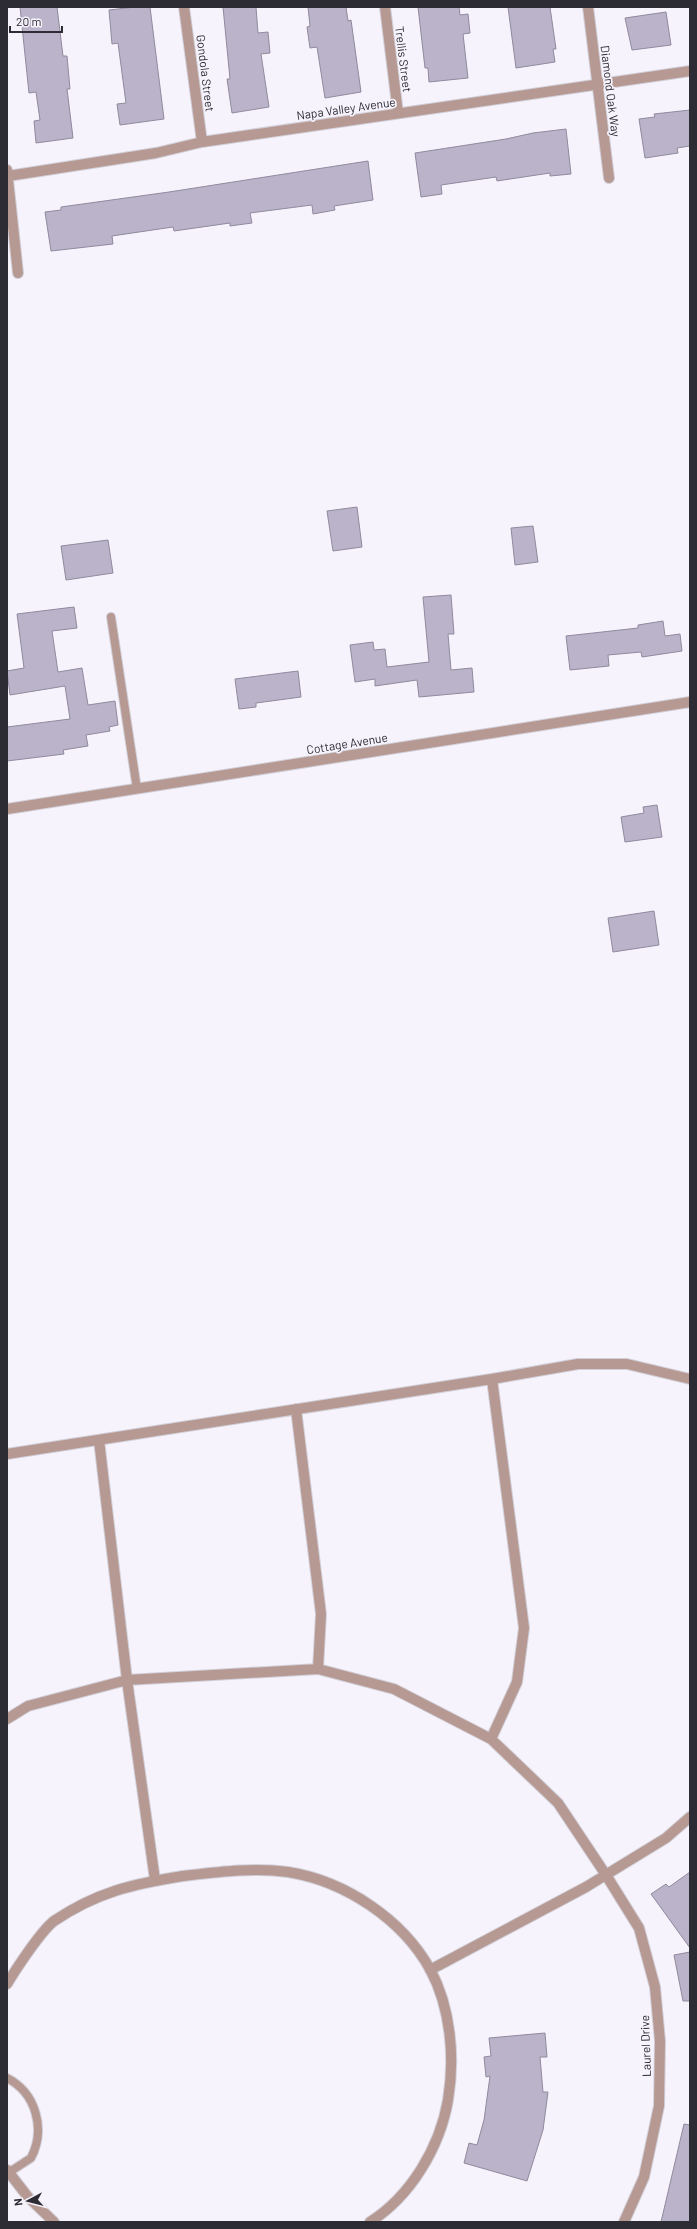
<svg xmlns="http://www.w3.org/2000/svg" width="697" height="2229" font-family="Barlow,sans-serif">
<style>
.building{fill:#bab3c9;stroke:#908a9e}
.lines{fill:none;stroke-linecap:round;stroke-linejoin:round}
.service-casing{stroke:#d2cfd8;stroke-width:10}
.minor-casing{stroke:#d2cfd8;stroke-width:12}
.tertiary-casing{stroke:#d2cfd8;stroke-width:12}
.service{stroke:#b69992;stroke-width:8}
.minor{stroke:#b69992;stroke-width:10}
.tertiary{stroke:#b69992;stroke-width:10}
.labels{text-anchor:middle;dominant-baseline:central;stroke-width:3.5;stroke-linejoin:round;paint-order:stroke}
.street-label{font-size:12px;fill:#2d2b33;stroke:#f6f3fc}
</style>
<rect width="100%" height="100%" fill="#f6f3fc"/>
<path class="building" d="M20 7H57L63 56H67L70 89H67L73 138 36 143 34 121 40 120 36 92 29 93Z
M135 7H150L164 119 120 125 117 104 126 103 118 43 112 44 109 10Z
M223 7H256L258 33 268 32 270 53 261 54 269 107 232 113 227 79H230Z
M308 7H346L348 21 351 20 361 92 325 98 317 47 310 48 307 27 310 26Z
M418 7H459L460 15 468 14 470 33 463 34 468 78 429 82 428 68H425Z
M508 7H550L556 49H553L555 62 516 68Z
M666 12 671 45 632 50 625 18Z
M690 110V146L677 148 678 153 645 158 639 119 655 117 654 114Z
M566 129 571 174 550 176V173L497 181 496 177 441 185 442 194 421 197 415 153 506 139 533 133Z
M368 161 373 200 334 206 335 210 313 214 312 205 250 213 252 223 230 226V223L174 231 173 227 112 236 113 244 51 251 45 212 61 210V207L169 192Z
M357 507 362 547 333 551 327 511Z
M533 526 538 562 515 565 511 528Z
M108 540 113 573 66 580 61 546Z
M451 595 454 634H448L451 670 472 668 474 692 419 697 417 680 375 686V679L355 682 350 645 373 642 374 650 385 649 387 667 429 662 423 597Z
M74 607 77 628 52 631 58 672 82 668 88 705 115 701 118 725 109 727 110 731 86 735 88 746 63 750 64 754 7 761V727L70 719 65 686 10 695 7 671 24 668 17 614Z
M663 621 665 636 680 634 682 651 642 657 641 652 608 655 609 666 570 670 566 636 638 628V625Z
M298 671 301 697 256 703V707L239 709 235 679Z
M657 805 662 837 625 842 621 817 644 813 643 807Z
M654 911 659 945 613 952 608 918Z
M690 1872V1948L651 1894 666 1884 669 1887Z
M690 1952V2001H683L674 1955Z
M545 2033 547 2057H540L543 2092H548L543 2130 527 2181 464 2163 469 2143 477 2145 484 2120 490 2076 486 2077 484 2057 491 2056 489 2038Z
M684 2124 690 2125V2222H661Z"/>
<g class="lines">
<g class="service-casing">
<path id="service" d="M111 617 137 789
M7 2078C36 2093 46 2129 31 2158L8 2173"/>
</g>
<g class="minor-casing">
<path id="minor" d="M184 7 202 142
M385 7 398 113
M588 7 609 178
M7 170 18 273
M8 176 156 153 202 142 690 71
M296 1409 321 1614 318 1669
M99 1440 127 1680 155 1880
M7 1454 492 1379 578 1364H627L690 1379
M7 1719 28 1706 127 1680 318 1669 394 1689 491 1739 558 1803 606 1875 639 1928 655 1987 660 2041 659 2106 644 2177 624 2222
M491 1739 517 1682 524 1628 492 1379
M430 1970 586 1887 666 1838 690 1817
M7 1984C16 1969 41 1931 54 1921 97 1892 133 1884 183 1876 217 1872 254 1867 288 1872 345 1881 402 1919 430 1969 451 2008 455 2058 448 2100 440 2147 411 2196 370 2222
M7 2170 28 2197 54 2222"/>
</g>
<g class="tertiary-casing">
<path id="tertiary" d="M7 809 690 702"/>
</g>
<use href="#service" class="service"/>
<use href="#minor" class="minor"/>
<use href="#tertiary" class="tertiary"/>
</g>
<g class="labels">
<g class="street-label">
<text transform="translate(404 59) rotate(83)">Trellis Street</text>
<text transform="translate(206 73) rotate(83)">Gondola Street</text>
<text transform="translate(611 91) rotate(83)">Diamond Oak Way</text>
<text transform="translate(346 108) rotate(-8)">Napa Valley Avenue</text>
<text transform="translate(347 743) rotate(-9)">Cottage Avenue</text>
<text transform="translate(645 2046) rotate(-92)">Laurel Drive</text>
</g>
</g>
<rect width="697" height="2229" fill="none" stroke="#2d2b33" stroke-width="16"/>
<g transform="translate(28 2201) rotate(263)" stroke="#f6f3fc" stroke-width="3" paint-order="stroke">
<path d="M0-3L7 15L0 10L-7 15Z" fill="#2d2b33"/>
<text y="-6" font-size="11" font-weight="bold" text-anchor="middle" fill="#2d2b33">N</text>
</g>
<path d="M10 26v6h52v-6" fill="none" stroke="#2d2b33" stroke-width="2"/>
<text x="16" y="26" font-size="12" fill="#2d2b33" stroke="#f6f3fc" stroke-width="3" paint-order="stroke">20 m</text>
</svg>
